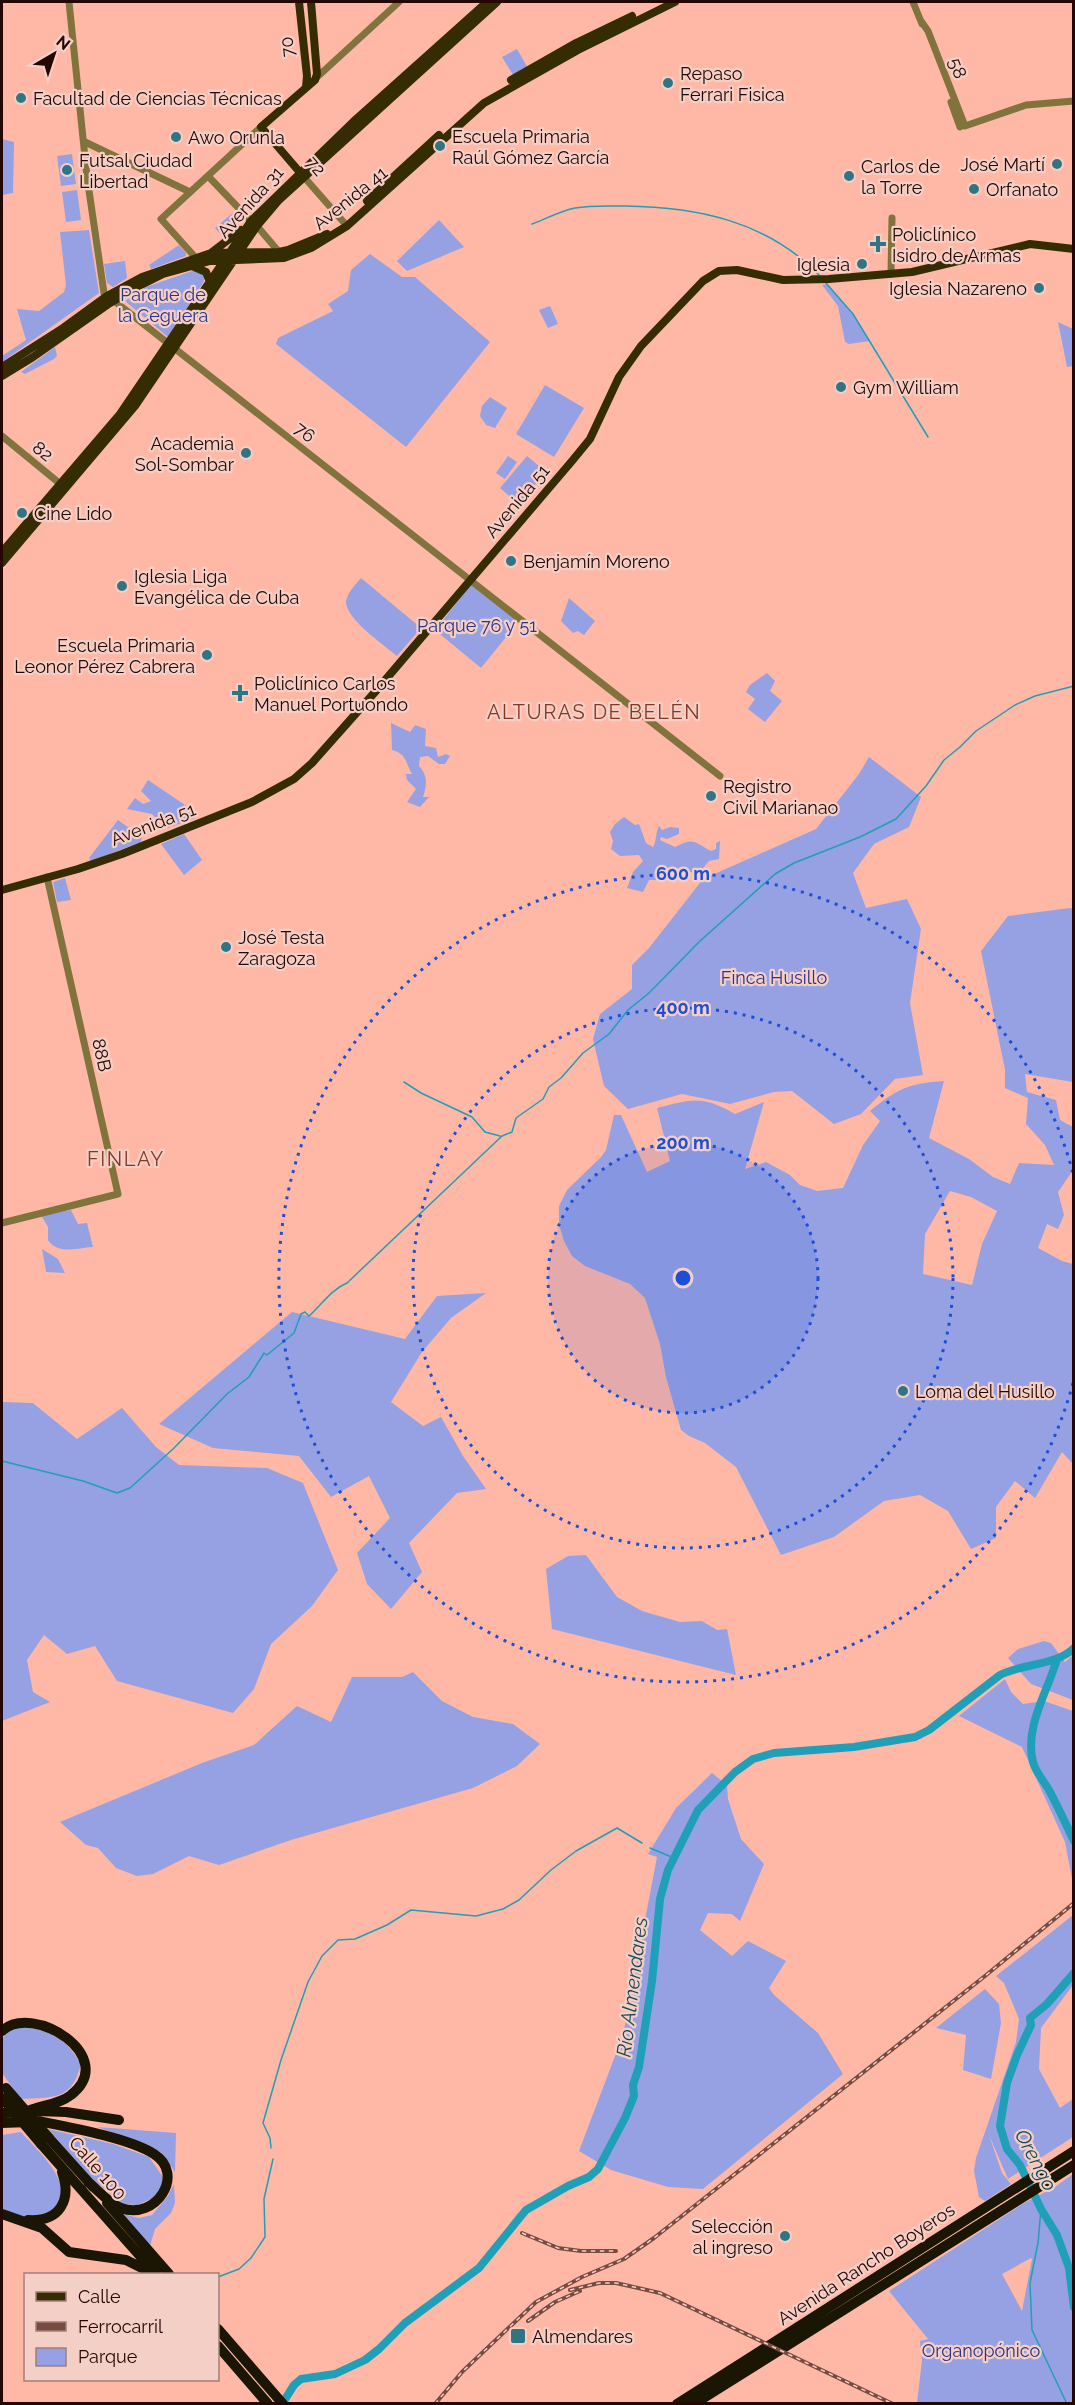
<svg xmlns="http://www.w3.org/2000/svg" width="1075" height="2405" font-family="Raleway,sans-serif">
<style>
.green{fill:#95a1e2;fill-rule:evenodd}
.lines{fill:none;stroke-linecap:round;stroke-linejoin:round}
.stream{stroke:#209fb8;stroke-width:1.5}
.river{stroke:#209fb8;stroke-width:8}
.minor{stroke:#80733c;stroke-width:7}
.major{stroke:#362c04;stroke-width:8}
.highway{stroke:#1b1604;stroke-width:10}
.rail-casing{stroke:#784b41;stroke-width:4}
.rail{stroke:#f4cfc6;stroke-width:1.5;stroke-dasharray:4.5;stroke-linecap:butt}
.highway-bridge{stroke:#1b1604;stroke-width:10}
.ring{fill:none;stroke:#1d4ed8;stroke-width:3;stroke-dasharray:3 6}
.poi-dot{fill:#317585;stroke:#f4cfc6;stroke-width:2}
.labels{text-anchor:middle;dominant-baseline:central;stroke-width:4.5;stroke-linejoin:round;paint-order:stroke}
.street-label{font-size:18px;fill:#240602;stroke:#f4cfc6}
.poi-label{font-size:18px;fill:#240602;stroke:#f4cfc6;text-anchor:start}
.park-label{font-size:18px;fill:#2e3185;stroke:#f4cfc6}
.neighbourhood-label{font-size:20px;letter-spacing:1.5px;fill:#833825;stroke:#f4cfc6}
.water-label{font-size:20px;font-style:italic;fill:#174954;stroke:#f4cfc6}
.centre{fill:#1d4ed8;stroke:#f4cfc6;stroke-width:3}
.ring-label{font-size:18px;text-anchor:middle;font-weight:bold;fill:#1d4ed8;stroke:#f4cfc6;stroke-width:4.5;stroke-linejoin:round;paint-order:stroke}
</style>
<rect width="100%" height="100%" fill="#ffb8a5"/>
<path class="green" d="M517 49 529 70 515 78 502 57Z
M2 139 14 142 13 193 2 195Z
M72 154 76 184 61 186 57 156Z
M77 190 81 220 66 222 62 192Z
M235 211 241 220 223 237 215 228Z
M439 220 464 247 407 271 397 261Z
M89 230 99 293 2 362V356L26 340 17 309 39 311 64 292 66 285 60 232Z
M179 245 186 253V256L151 269 149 265Z
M370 254 402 277H415L490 342 406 447 276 344 278 338 333 311 328 304 348 291 351 270Z
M125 261 127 278 113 287 107 283 104 264Z
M192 271H199L205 277 203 283 168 337 125 301 146 287Z
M827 284 853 314 870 341 849 344 845 342 838 306 822 285Z
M550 306 558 324 548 328 539 310Z
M1058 322 1073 329V366L1067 367Z
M55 347 57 356 54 359 25 374 21 372Z
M545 385 584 408 554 457 516 434Z
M490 397 507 408 495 428 486 425 480 416 482 406Z
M508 456 517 462 505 479 496 473Z
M527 456 546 472 519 504 500 488Z
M361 578 421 628 397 656C384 645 346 619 346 602 347 593 355 585 361 578Z
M471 585 519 621 481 668 435 630Z
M569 598 595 621 584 635 578 631 573 633 561 621Z
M767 673 775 681 770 691 782 701 765 722 748 709 755 699 746 692 750 685Z
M391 723 410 732 415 725 426 729 425 746 436 748 438 757 446 754 450 756 445 764H439L428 756 420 757 419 766C428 776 427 784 423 797H429L420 807 407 802 416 789 407 780 406 774H412C405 762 407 754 392 750Z
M869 757 921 797 909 827 874 844 853 873 866 908 907 899 921 929 910 1003 923 1075 895 1079 861 1114 834 1124 792 1091 774 1092 730 1104 682 1094 628 1109 604 1086 593 1039 600 1014 632 989V965L649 948 703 879 816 829 859 774Z
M148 780 194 811 195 818 168 828 152 814 127 809 135 798 143 804 151 801 141 791Z
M624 817 635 825 639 824 646 843 653 847C657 841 655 834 659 826L662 830 670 827 679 828V834L667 839 661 837 660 840 675 847C695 837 694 842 711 851L716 849V843L720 841 719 859 709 861 698 874 674 867 666 873 659 871 657 880H649L643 892 627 888 633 872 643 861 639 855 620 856 611 849 613 841 610 832 615 824Z
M118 820 142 837 141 842 91 861 89 858Z
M184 834 202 860 184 875 161 844Z
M65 878 71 900 57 902 53 882Z
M1070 908 1074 909 1073 1082 1025 1074 1027 1092 1056 1100 1060 1120 1073 1127V1170L1058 1192 1064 1215 1058 1229 1047 1224 1038 1248 1062 1261 1073 1264V1464L1062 1452 1035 1498 1015 1481 996 1507V1538L971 1549 948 1511 920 1495 884 1501 834 1537 781 1555 736 1467 705 1443 689 1436 681 1430 666 1377 660 1344 645 1298 630 1284 585 1266 572 1256 564 1241 559 1224V1206L567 1190 601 1157 606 1150 614 1115H621L647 1172 670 1161 657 1108C692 1099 702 1095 735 1114L764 1102 745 1169 766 1162 790 1175 800 1185 817 1191 843 1188 863 1145 880 1121 870 1111C897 1089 909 1083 944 1081L929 1138 969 1159 993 1177 1010 1184 1019 1163 1054 1165 1045 1145 1026 1124 1028 1098 1005 1088V1070L981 951 1008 916ZM950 1191 971 1197 997 1211 982 1244 972 1285 923 1274 925 1234Z
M71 1210 78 1224 87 1223 93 1247C76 1248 58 1255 48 1240V1227L41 1215Z
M42 1249 58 1259 65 1273 46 1272Z
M486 1293 451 1318 422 1352 391 1402 423 1426 441 1417 463 1456 486 1489 457 1493 409 1543 422 1572 391 1609 367 1584 357 1553 390 1518 369 1476 331 1497 299 1456 213 1448 159 1424 292 1312 405 1339 437 1296Z
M2 1402 33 1403 77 1439 122 1408 156 1447 179 1465 267 1468 303 1483 338 1570 312 1606 271 1644 254 1689 233 1713 117 1681 95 1646 67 1654 44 1635 27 1660 33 1692 50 1702 2 1721Z
M586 1555 617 1597 642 1611 680 1622 702 1621 717 1630 727 1629 736 1675 552 1629 546 1569 568 1556Z
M1044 1641 1051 1643 1065 1662 1073 1655V1700L1031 1684 1008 1658 1018 1649Z
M413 1672 442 1701 473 1717 513 1724 540 1744 517 1766 473 1788 291 1840 219 1865 189 1856 153 1874 137 1876 116 1868 98 1848 86 1845 60 1822 202 1763 254 1745 297 1706 331 1722 352 1677H402Z
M1005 1679 1011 1692 1023 1704 1044 1701 1073 1711V1884L1065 1842 1022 1747 959 1716Z
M712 1773 727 1785 728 1799 741 1839 764 1864 740 1921 732 1914 708 1913 700 1930 732 1956 748 1941 786 1961 769 1988 774 1995 818 2033 843 2074 703 2189 668 2187 611 2170 579 2151 623 2035 657 1857 648 1854 676 1808Z
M1073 1915V1985L1041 2028 1039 2069 1060 2108 1073 2099V2137L1008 2179 989 2135 1002 2173 1011 2184 985 2201 979 2197 974 2171 976 2158 1016 2042 1019 2019 1004 1983 996 1976Z
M985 1989 999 2004 1001 2023 991 2079 963 2070 966 2035 936 2028Z
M20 2026C49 2030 67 2039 81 2064 72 2101 53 2097 21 2099L2 2073V2039L8 2032Z
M97 2127 176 2133 175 2172 162 2153 148 2145Z
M48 2129 113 2144 149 2157 163 2177 161 2189 153 2198 137 2205 123 2204 92 2179Z
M21 2132C35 2148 72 2180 59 2203 57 2208 50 2212 46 2216L21 2217 2 2209V2135Z
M1073 2174V2403H917L922 2360 920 2341 928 2339 889 2291 1024 2203 1055 2187ZM1031 2258 1032 2259 1022 2311 1002 2274Z
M174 2184 175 2203 171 2213 155 2229 150 2246 123 2214 139 2218 152 2215 168 2196Z"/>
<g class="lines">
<path class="stream" d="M532 224C546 219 560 211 575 208 592 205 608 206 625 206 697 207 767 221 819 275
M826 283 853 314 928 437
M404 1082 421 1093 472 1117 485 1132 500 1136
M2 1461 83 1481 117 1493 130 1488 173 1449 227 1394 249 1377 264 1353 267 1355 294 1333 301 1314 305 1312 309 1316C322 1304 332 1289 347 1283L502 1136 512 1132 516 1118 543 1099 549 1087 561 1078 583 1053 609 1034 628 1010 649 993 699 942 775 874 794 863 860 837 896 819 926 786 944 760 960 747 976 731 1015 705 1035 696 1074 686
M1068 1654 1074 1655
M650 1848 674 1858
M271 2148 270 2138 263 2123 281 2060 308 1982 322 1956 338 1940 355 1939 387 1925 411 1910 476 1916 503 1909 519 1900 551 1870 576 1851 617 1828 642 1843
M1041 2209 1038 2243 1030 2283 1032 2330 1067 2404
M218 2277 239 2269 251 2258 265 2237 264 2199 273 2159"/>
<path class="river" d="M1057 1659C1048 1691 1024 1727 1033 1762 1036 1773 1044 1781 1049 1790 1058 1807 1066 1824 1074 1841
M1074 1973 1047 2004 1030 2018 1031 2025 1017 2055 1007 2083 1000 2126 1007 2149 1020 2165 1041 2209 1057 2235 1069 2268 1074 2307
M282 2404 294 2385 301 2379 335 2374 365 2360 379 2349 405 2323 479 2268 526 2210 568 2186 589 2177 598 2169 625 2118 634 2096 633 2085 639 2067 652 1981 660 1899 668 1870 698 1810 735 1772 753 1759 774 1753 854 1747 915 1737 929 1730 1000 1675C1023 1663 1056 1666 1074 1648"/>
<path class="minor" d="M69 2 87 177 104 293 720 776
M913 2 922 24
M921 21 928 31 965 126 1026 105 1074 101
M315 79 399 2
M951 102 960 127
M85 142 190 192
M208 176 251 221
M304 177 347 226
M257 226 279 252
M195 257 161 219 261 127
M891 274 892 218
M2 436 64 487
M2 1223 118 1194 47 877"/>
<path class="major" d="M299 2 307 76 306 87
M511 80 576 43 632 16
M303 176 261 127 315 80 317 74 311 2
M367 201 439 135
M211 253 241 230
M192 266 206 272 210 282
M2 367 63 328 107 296 142 277 211 253 279 252 288 250 327 234
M2 376 33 357 110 303 137 287 163 274 210 261 284 258 311 248 347 226 484 103 578 50 675 2
M2 552 120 414 251 221 353 122 487 2
M2 563 135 406 257 226 279 200 497 2
M2 890 78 869 122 854 252 802 294 779 312 763 375 692 572 461 590 439 619 377 641 346 703 281 719 271 737 270 783 280 829 279 912 272 1030 244 1074 249"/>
<path class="highway" d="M2 2031C33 2002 120 2057 71 2095 60 2104 42 2105 28 2111
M36 2111 66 2112 119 2120
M2 2113 21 2112
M38 2121C68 2127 129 2138 154 2154 186 2174 156 2221 121 2208 108 2203 98 2190 88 2182
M2 2123 29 2122
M49 2138 93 2187
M41 2144 156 2274
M107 2203 169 2274
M2 2214 42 2228 69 2252 126 2260 148 2271
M28 2220C60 2222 72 2200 62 2172
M218 2329 283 2404
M218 2346 268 2404
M677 2404 1074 2151
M694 2404 1074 2165"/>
<g class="rail-casing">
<path id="rail" d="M522 2233 558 2248 581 2251H616
M570 2290 599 2283H616L660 2293 893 2404
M528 2321 555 2302 580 2291
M435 2404 462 2372 536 2302 582 2277 624 2259 654 2238 985 1976 1074 1903"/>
</g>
<use href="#rail" class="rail"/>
<path class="highway-bridge" d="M6 2088 49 2138
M2 2098 41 2144"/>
</g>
<circle cx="683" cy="1278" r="135" fill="#1d4ed8" fill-opacity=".12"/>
<g class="ring">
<circle cx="683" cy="1278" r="135"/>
<circle cx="683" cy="1278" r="270"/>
<path d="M1073 1383A404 404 0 1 1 1073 1173"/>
</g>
<g class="poi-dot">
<circle cx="668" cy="83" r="6"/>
<circle cx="21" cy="98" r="6"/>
<circle cx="176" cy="137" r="6"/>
<circle cx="440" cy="146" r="6"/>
<circle cx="1057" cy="164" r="6"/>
<circle cx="67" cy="170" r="6"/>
<circle cx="849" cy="176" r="6"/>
<circle cx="974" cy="189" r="6"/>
<path d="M875 235h6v6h6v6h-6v6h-6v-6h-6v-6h6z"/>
<circle cx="862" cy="264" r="6"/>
<circle cx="1039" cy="288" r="6"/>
<circle cx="841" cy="387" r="6"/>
<circle cx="246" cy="453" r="6"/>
<circle cx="22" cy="513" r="6"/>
<circle cx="511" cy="561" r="6"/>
<circle cx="122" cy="586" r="6"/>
<circle cx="207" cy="655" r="6"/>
<path d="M237 684h6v6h6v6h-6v6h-6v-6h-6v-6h6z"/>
<circle cx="711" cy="796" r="6"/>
<circle cx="226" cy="947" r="6"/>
<circle cx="903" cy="1391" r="6"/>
<circle cx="785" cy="2236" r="6"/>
<rect x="510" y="2328" width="16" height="16" rx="3"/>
</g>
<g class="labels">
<g class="street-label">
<text transform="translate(287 47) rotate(-96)">70</text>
<text transform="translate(958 68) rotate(69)">58</text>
<text transform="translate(316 166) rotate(49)">72</text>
<text transform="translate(350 198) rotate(-39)">Avenida 41</text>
<text transform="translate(250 202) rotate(-48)">Avenida 31</text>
<text transform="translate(305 432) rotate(38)">76</text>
<text transform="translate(43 451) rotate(39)">82</text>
<text transform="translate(517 501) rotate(-50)">Avenida 51</text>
<text transform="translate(153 824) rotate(-21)">Avenida 51</text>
<text transform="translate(102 1055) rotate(77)">88B</text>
<text transform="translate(98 2168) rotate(49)">Calle 100</text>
<text transform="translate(866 2264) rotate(-33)">Avenida Rancho Boyeros</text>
</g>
<g class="poi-label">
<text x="680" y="73">Repaso<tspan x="680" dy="21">Ferrari Fisica</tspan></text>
<text x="33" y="98">Facultad de Ciencias Técnicas</text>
<text x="452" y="136">Escuela Primaria<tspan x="452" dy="21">Raúl Gómez García</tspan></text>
<text x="188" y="137">Awo Orunla</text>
<text x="79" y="160">Futsal Ciudad<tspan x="79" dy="21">Libertad</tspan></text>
<text x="1045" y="164" text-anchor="end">José Martí</text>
<text x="861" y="166">Carlos de<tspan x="861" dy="21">la Torre</tspan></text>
<text x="986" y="189">Orfanato</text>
<text x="892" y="234">Policlínico<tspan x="892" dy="21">Isidro de Armas</tspan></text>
<text x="850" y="264" text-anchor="end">Iglesia</text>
<text x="1027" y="288" text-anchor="end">Iglesia Nazareno</text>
<text x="853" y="387">Gym William</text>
<text x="234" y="443" text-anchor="end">Academia<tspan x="234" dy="21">Sol-Sombar</tspan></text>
<text x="34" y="513">Cine Lido</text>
<text x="523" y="561">Benjamín Moreno</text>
<text x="134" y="576">Iglesia Liga<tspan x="134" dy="21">Evangélica de Cuba</tspan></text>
<text x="195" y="645" text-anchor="end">Escuela Primaria<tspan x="195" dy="21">Leonor Pérez Cabrera</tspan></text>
<text x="254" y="683">Policlínico Carlos<tspan x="254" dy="21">Manuel Portuondo</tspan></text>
<text x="723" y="786">Registro<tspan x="723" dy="21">Civil Marianao</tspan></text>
<text x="238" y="937">José Testa<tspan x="238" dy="21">Zaragoza</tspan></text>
<text x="915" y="1391">Loma del Husillo</text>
<text x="773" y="2226" text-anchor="end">Selección<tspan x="773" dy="21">al ingreso</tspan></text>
<text x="532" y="2336">Almendares</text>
</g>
<g class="park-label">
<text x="163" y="294">Parque de<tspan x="163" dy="21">la Ceguera</tspan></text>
<text x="477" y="625">Parque 76 y 51</text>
<text x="774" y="977">Finca Husillo</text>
<text x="981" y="2350">Organopónico</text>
</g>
<g class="neighbourhood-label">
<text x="594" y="712">ALTURAS DE BELÉN</text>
<text x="126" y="1159">FINLAY</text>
</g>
<g class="water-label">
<text transform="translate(632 1987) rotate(-83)">Río Almendares</text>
<text transform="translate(1036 2160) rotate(62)">Orengo</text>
</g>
</g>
<circle cx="683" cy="1278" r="9" class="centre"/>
<g class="ring-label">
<text x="683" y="880">600 m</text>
<text x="683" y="1014">400 m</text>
<text x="683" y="1149">200 m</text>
</g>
<rect width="1075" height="2405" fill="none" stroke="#240602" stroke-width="6"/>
<rect x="24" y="2273" width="195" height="108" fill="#f4cfc6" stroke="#a17f78" stroke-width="1.5"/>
<rect x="36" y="2292" width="30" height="9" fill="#362c04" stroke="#a17f78" stroke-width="1.5"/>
<text x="78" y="2303" font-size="18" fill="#240602">Calle</text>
<rect x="36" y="2322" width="30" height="9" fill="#784b41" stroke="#a17f78" stroke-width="1.5"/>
<text x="78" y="2333" font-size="18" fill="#240602">Ferrocarril</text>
<rect x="36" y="2348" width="30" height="18" fill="#95a1e2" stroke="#a17f78" stroke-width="1.5"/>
<text x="78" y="2363" font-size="18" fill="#240602">Parque</text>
<g transform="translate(54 54) rotate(39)" stroke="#f4cfc6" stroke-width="4.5" paint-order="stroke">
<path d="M0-4.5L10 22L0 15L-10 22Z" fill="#240602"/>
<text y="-9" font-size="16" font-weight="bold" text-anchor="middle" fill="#240602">N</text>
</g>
</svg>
